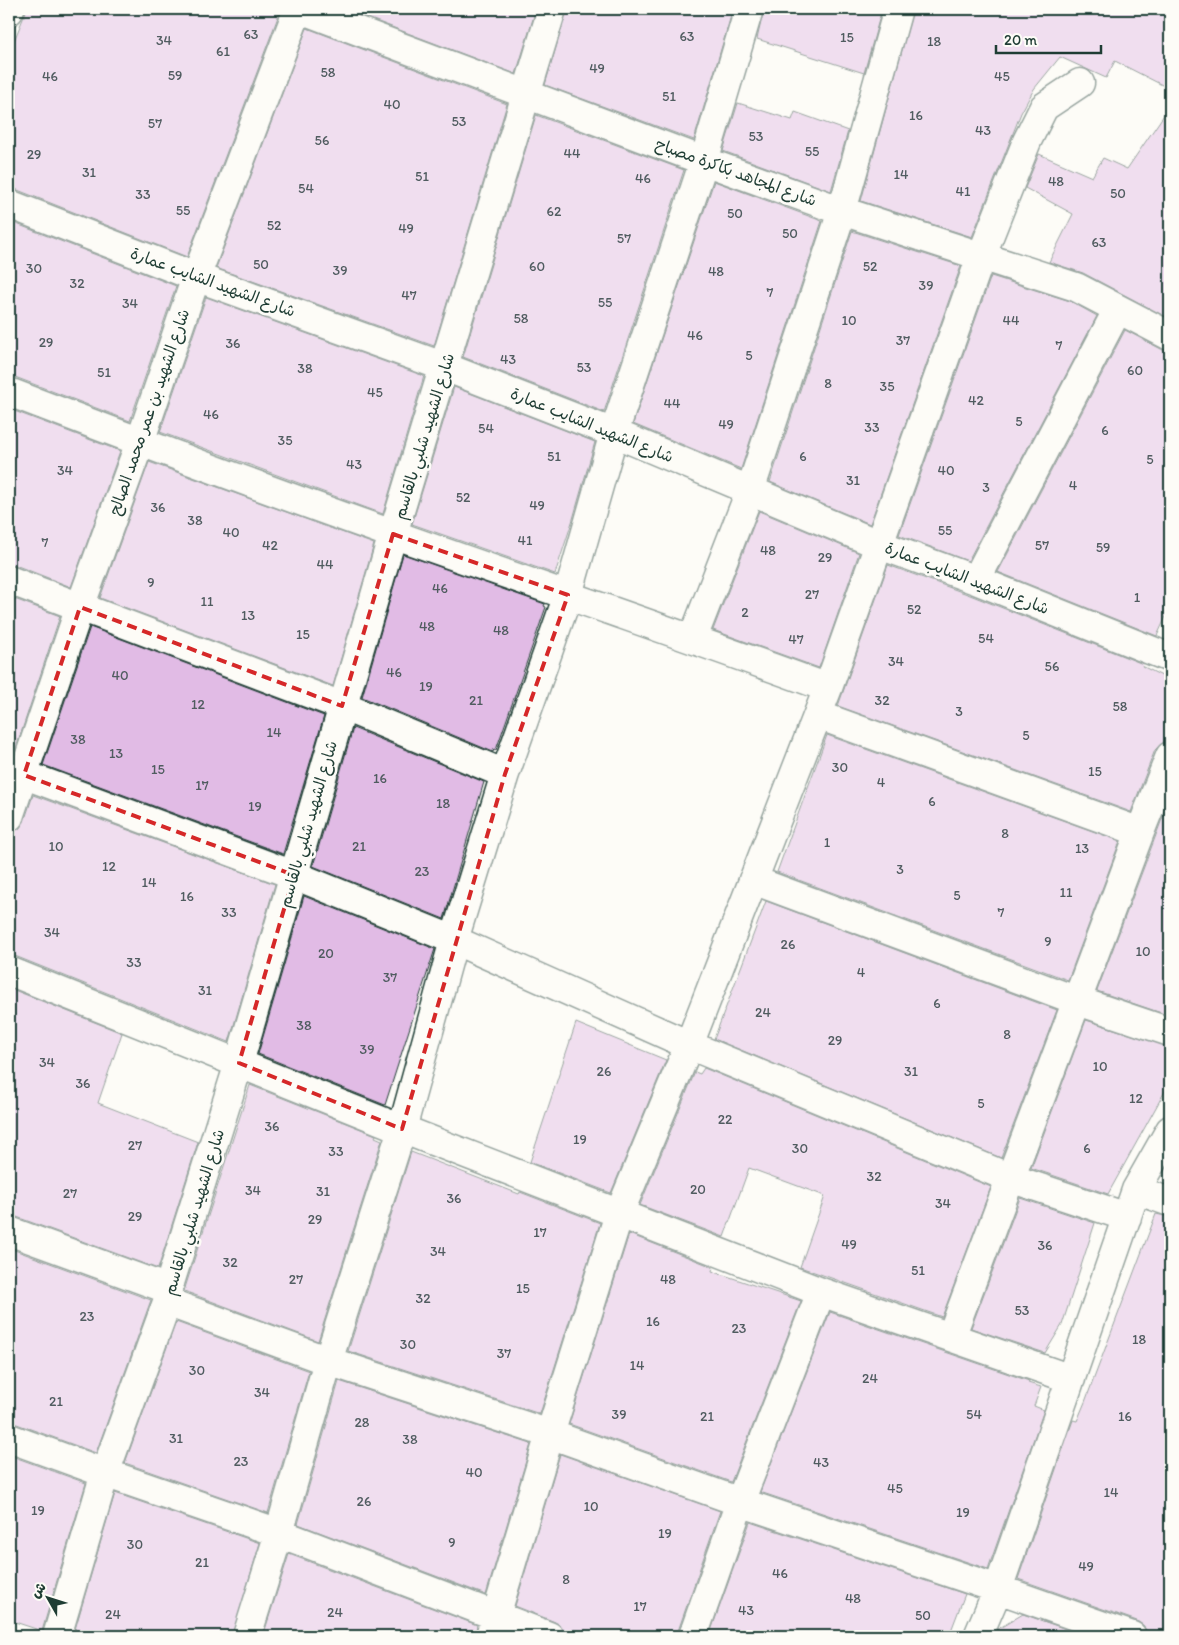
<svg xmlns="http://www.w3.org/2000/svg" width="1179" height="1645" font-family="Itim,'Playpen Sans Arabic',sans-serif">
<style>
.building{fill:#e1bbe5;stroke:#1f3d34}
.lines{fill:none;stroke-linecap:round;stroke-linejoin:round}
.minor-casing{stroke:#1f3d34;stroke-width:31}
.minor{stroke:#fdfcf7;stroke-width:28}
.marked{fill:none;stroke:#d62828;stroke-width:4;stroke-dasharray:10 6;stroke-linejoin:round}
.labels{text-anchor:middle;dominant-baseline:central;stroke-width:5;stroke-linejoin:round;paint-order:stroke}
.number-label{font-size:14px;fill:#505c60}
.street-label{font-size:16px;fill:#1f3d34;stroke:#fdfcf7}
</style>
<rect width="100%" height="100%" fill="#fdfcf7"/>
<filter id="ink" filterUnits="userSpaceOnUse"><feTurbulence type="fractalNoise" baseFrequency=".02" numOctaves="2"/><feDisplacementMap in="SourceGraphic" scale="10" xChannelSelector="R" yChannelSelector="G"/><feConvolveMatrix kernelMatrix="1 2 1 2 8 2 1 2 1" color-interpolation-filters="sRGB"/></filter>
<g filter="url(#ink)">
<path class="building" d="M27 9H281L187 257 15 189H9V53Z
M344 9H536L516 74Z
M567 9H733L694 140 545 85Z
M764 9H882L864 73 757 39Z
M913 9H1170V89L1115 61 1106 78 1060 57 1034 89 1021 113 972 237 861 201Z
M307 28 507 104 434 346 216 268Z
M738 103 792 120 795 112 848 131 831 191 723 151Z
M1170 106V319L1083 273 1049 262 1073 214 1025 188 1039 154 1092 177 1103 158 1127 169Z
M536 115 684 170 604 412 463 357Z
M714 181 822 221 741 469 633 424Z
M9 221 176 286 130 421 15 377H9Z
M852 231 961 266 870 524 770 482Z
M991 276 1070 301 1097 316 968 561 899 535Z
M206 297 424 376 383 514 160 432Z
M1125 330 1163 350 1170 352V608L1157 636 998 572Z
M454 387 595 442 573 519 555 574 412 524Z
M9 409 120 451 71 587 15 565H9Z
M149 462 374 544 333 686 100 598Z
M759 511 859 553 819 668 713 630Z
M403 554 545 604 544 606 546 607 496 750 494 749 493 752 362 697Z
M888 565 970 595 1143 664 1142 666 1170 680V741L1161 744 1155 750 1131 812 838 706Z
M9 597 60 616 14 754H9Z
M90 627 324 716 283 854 43 765Z
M353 728 484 782 444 919 313 866Z
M827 735 1120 841 1068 980 777 872Z
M33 795 275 884 229 1042 15 956H9V832L19 829 24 822Z
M1170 798V1016L1097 991Z
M304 896 435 949 385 1105 258 1054Z
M766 901 1057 1010 1001 1158 714 1039Z
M9 988 122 1033 98 1103 198 1142 158 1269 14 1216H9Z
M1086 1020 1170 1047V1082L1108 1194 1031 1168Z
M576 1023 666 1060 611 1193 530 1162Z
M704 1068 991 1187 942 1317 800 1267 825 1196 749 1168 724 1237 640 1205 695 1072 700 1074Z
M250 1085 376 1135 375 1137 382 1140 318 1341 184 1291Z
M411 1152 519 1194 520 1192 600 1223 540 1414 348 1351Z
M1020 1198 1095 1223 1062 1325 1045 1353 971 1328Z
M1156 1214 1170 1217V1636H1147L1144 1626 1137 1621 1018 1579 1073 1420 1077 1421 1085 1402Z
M629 1234 713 1267 712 1271 801 1301 731 1482 569 1424Z
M9 1248 151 1300 96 1453 14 1423H9Z
M830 1312 1029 1381 1028 1383 1041 1387 1034 1406 1044 1410 988 1569 760 1492Z
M176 1322 309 1371 268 1513 125 1463Z
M339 1381 531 1444 486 1595 298 1524Z
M560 1454 720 1511 678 1631V1636H564L561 1627 555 1622 515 1606Z
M9 1455 86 1483 42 1631 9 1620Z
M115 1493 260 1543 232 1636H73Z
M750 1522 965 1594 949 1636H709Z
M289 1554 477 1625 475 1636H263Z
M1023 1614 1086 1636H995L998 1629Z"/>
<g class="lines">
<g class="minor-casing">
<path id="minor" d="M300 9 704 161 842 211 1076 287 1170 336
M9 11 10 9
M9 204 196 277 445 367 614 433 880 545 976 580 1170 658
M9 392C137 441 265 489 395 535 539 586 684 635 828 688
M9 580 342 706 505 774
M976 580 1118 309
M693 638 750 491 842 211 898 9
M818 715 1140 832
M9 769 294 875 454 940 689 1045 1010 1178 1127 1217
M9 817 80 607 140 442 196 277 298 9
M753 880 1078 1001 1170 1032
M9 971 402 1129 821 1292 1071 1379
M1136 1190 1170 1202
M9 1231 168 1289
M167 1302 328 1361 550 1434 740 1502 998 1589 1132 1636
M951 1337 1140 832 1170 756
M9 1438 105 1473 279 1533 549 1636
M57 1636 105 1473 167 1302 168 1289 239 1063 393 534 552 9
M247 1636 279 1533 328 1361 402 1129 454 940 505 774 568 595 614 433 704 161 749 9
M490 1636 550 1434 619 1214 689 1045 828 688 981 257 1027 141 1044 107 1080 83
M693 1636 740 1502 821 1292
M978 1636 998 1589 1136 1190 1170 1130"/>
</g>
<use href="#minor" class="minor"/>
</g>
</g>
<path d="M0 0H1179V1645H0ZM393 534 568 595 505 774 402 1129 239 1063 294 875 24 775 80 607 342 706Z" fill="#fdfcf7" fill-opacity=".55" fill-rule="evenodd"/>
<path class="marked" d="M393 534 568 595 505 774 402 1129 239 1063 294 875 24 775 80 607 342 706Z"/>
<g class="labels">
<g class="number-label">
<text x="251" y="34">63</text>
<text x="687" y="36">63</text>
<text x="847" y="37">15</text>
<text x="164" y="40">34</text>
<text x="934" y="41">18</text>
<text x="223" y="51">61</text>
<text x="597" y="68">49</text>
<text x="328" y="72">58</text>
<text x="175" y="75">59</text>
<text x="50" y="76">46</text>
<text x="1002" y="76">45</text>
<text x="669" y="96">51</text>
<text x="392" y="104">40</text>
<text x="916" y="115">16</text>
<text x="459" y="121">53</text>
<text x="155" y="123">57</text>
<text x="983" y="130">43</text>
<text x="756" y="136">53</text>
<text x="322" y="140">56</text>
<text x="812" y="151">55</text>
<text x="572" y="153">44</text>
<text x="34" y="154">29</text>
<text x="89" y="172">31</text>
<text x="901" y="174">14</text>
<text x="422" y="176">51</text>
<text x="643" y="178">46</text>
<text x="1056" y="181">48</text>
<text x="306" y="188">54</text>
<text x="963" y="191">41</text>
<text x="1118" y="193">50</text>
<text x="143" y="194">33</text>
<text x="183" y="210">55</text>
<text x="554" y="211">62</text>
<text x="735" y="213">50</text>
<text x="274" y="225">52</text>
<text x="406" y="228">49</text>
<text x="790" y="233">50</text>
<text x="624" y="238">57</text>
<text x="1099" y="242">63</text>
<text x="261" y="264">50</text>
<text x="537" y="266">60</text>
<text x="870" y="266">52</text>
<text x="34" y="268">30</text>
<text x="340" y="270">39</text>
<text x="716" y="271">48</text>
<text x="77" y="283">32</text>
<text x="926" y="285">39</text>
<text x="770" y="292">7</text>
<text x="409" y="295">47</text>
<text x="605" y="302">55</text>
<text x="130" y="303">34</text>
<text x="521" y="318">58</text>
<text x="849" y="320">10</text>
<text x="1011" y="320">44</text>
<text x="695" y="335">46</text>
<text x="903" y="340">37</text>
<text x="46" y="342">29</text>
<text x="233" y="343">36</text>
<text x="1059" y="345">7</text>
<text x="749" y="355">5</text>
<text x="508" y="359">43</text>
<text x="584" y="367">53</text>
<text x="305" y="368">38</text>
<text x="1135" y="370">60</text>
<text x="104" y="372">51</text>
<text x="828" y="383">8</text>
<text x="887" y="386">35</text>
<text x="375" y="392">45</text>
<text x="976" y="400">42</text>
<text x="672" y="403">44</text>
<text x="211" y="414">46</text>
<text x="1019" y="421">5</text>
<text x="726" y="424">49</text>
<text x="872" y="427">33</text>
<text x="486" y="428">54</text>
<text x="1105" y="430">6</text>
<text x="285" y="440">35</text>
<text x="554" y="456">51</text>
<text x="803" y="456">6</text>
<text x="1150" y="459">5</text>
<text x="354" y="464">43</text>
<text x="65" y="470">34</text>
<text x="946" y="470">40</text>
<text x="853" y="480">31</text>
<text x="1073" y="485">4</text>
<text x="986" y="487">3</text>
<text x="463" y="497">52</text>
<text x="537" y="505">49</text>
<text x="158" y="507">36</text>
<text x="195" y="520">38</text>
<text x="945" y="530">55</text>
<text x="231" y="532">40</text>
<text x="525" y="540">41</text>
<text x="45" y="542">7</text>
<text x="270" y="545">42</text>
<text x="1042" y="545">57</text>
<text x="1103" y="547">59</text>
<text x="768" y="550">48</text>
<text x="825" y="557">29</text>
<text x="325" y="564">44</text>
<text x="151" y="582">9</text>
<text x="440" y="588">46</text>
<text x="812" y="594">27</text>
<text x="1137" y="597">1</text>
<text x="207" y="601">11</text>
<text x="914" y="609">52</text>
<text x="745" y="612">2</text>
<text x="248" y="615">13</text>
<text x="427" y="626">48</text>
<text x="501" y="630">48</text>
<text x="303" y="634">15</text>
<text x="986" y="638">54</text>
<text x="796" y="639">47</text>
<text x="896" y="661">34</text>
<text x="1052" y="666">56</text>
<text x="394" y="672">46</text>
<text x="120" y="675">40</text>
<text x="426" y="686">19</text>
<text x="476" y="700">21</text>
<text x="882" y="700">32</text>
<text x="198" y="704">12</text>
<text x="1120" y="706">58</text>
<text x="959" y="711">3</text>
<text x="274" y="732">14</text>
<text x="1026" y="735">5</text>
<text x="78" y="739">38</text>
<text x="116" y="753">13</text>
<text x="840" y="767">30</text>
<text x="158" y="769">15</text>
<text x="1095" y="771">15</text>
<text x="380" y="778">16</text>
<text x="881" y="782">4</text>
<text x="202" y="785">17</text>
<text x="932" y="801">6</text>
<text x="443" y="803">18</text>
<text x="255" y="806">19</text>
<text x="1005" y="833">8</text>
<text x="827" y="842">1</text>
<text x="56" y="846">10</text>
<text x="359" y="846">21</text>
<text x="1082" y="848">13</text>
<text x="109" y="866">12</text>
<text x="900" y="869">3</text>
<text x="422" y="871">23</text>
<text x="149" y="882">14</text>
<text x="1066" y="892">11</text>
<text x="957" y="895">5</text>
<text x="187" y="896">16</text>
<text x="229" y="912">33</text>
<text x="1001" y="912">7</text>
<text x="52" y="932">34</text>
<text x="1048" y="941">9</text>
<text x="788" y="944">26</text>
<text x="1143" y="951">10</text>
<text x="326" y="953">20</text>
<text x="134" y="962">33</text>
<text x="861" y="972">4</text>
<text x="390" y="977">37</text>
<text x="205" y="990">31</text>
<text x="937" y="1003">6</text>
<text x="763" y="1012">24</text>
<text x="304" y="1025">38</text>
<text x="1007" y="1034">8</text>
<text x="835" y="1040">29</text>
<text x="367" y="1049">39</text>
<text x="47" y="1062">34</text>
<text x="1100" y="1066">10</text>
<text x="604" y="1071">26</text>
<text x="911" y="1071">31</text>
<text x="83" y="1083">36</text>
<text x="1136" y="1098">12</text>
<text x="981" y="1103">5</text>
<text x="725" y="1119">22</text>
<text x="272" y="1126">36</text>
<text x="580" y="1139">19</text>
<text x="135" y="1145">27</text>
<text x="800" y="1148">30</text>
<text x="1087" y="1148">6</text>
<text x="336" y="1151">33</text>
<text x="874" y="1176">32</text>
<text x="698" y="1189">20</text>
<text x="253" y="1190">34</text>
<text x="323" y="1191">31</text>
<text x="70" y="1193">27</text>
<text x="454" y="1198">36</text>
<text x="943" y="1203">34</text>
<text x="135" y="1216">29</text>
<text x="315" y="1219">29</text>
<text x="540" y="1232">17</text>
<text x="849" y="1244">49</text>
<text x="1045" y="1245">36</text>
<text x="438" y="1251">34</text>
<text x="230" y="1262">32</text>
<text x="918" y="1270">51</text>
<text x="296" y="1279">27</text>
<text x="668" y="1279">48</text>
<text x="523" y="1288">15</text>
<text x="423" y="1298">32</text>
<text x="1022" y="1310">53</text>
<text x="87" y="1316">23</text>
<text x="653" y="1321">16</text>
<text x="739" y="1328">23</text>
<text x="1139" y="1339">18</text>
<text x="408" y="1344">30</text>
<text x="504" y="1353">37</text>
<text x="637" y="1365">14</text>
<text x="197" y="1370">30</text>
<text x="870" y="1378">24</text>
<text x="262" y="1392">34</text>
<text x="56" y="1401">21</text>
<text x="619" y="1414">39</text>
<text x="974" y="1414">54</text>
<text x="707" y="1416">21</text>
<text x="1125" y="1416">16</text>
<text x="362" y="1422">28</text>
<text x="176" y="1438">31</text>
<text x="410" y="1439">38</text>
<text x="241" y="1461">23</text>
<text x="821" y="1462">43</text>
<text x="474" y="1472">40</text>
<text x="895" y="1488">45</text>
<text x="1111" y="1492">14</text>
<text x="364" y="1501">26</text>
<text x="591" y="1506">10</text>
<text x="38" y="1510">19</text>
<text x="963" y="1512">19</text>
<text x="665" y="1533">19</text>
<text x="452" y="1542">9</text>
<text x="135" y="1544">30</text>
<text x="202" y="1562">21</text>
<text x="1086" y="1566">49</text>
<text x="780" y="1573">46</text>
<text x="566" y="1579">8</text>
<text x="853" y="1598">48</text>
<text x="640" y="1606">17</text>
<text x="746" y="1610">43</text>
<text x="335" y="1612">24</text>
<text x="113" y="1614">24</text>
<text x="923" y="1615">50</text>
</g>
<g class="street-label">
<text transform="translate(736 172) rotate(20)">شارع المجاهد بكاكرة مصباح</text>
<text transform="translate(213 282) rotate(20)">شارع الشهيد الشايب عمارة</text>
<text transform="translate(149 412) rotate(-71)">شارع الشهيد بن عمر محمد الصالح</text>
<text transform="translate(592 425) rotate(22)">شارع الشهيد الشايب عمارة</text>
<text transform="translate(424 436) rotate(-73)">شارع الشهيد شلبي بالقاسم</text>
<text transform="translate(967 578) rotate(21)">شارع الشهيد الشايب عمارة</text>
<text transform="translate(308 824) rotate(-74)">شارع الشهيد شلبي بالقاسم</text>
<text transform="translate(194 1212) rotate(-73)">شارع الشهيد شلبي بالقاسم</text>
</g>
</g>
<rect width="1179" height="1645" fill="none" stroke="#fdfcf7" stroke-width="30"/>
<rect x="15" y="15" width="1149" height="1615" fill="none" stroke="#1f3d34" stroke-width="2" filter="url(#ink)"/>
<g transform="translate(48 1598) rotate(309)" stroke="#fdfcf7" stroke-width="4" paint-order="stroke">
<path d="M0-4L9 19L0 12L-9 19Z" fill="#1f3d34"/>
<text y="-8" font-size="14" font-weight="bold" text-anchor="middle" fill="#1f3d34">ش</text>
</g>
<path d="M996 45v8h105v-8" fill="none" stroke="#1f3d34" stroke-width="2.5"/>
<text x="1004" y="45" font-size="15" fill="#1f3d34" stroke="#fdfcf7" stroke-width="4" paint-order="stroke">20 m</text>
</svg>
